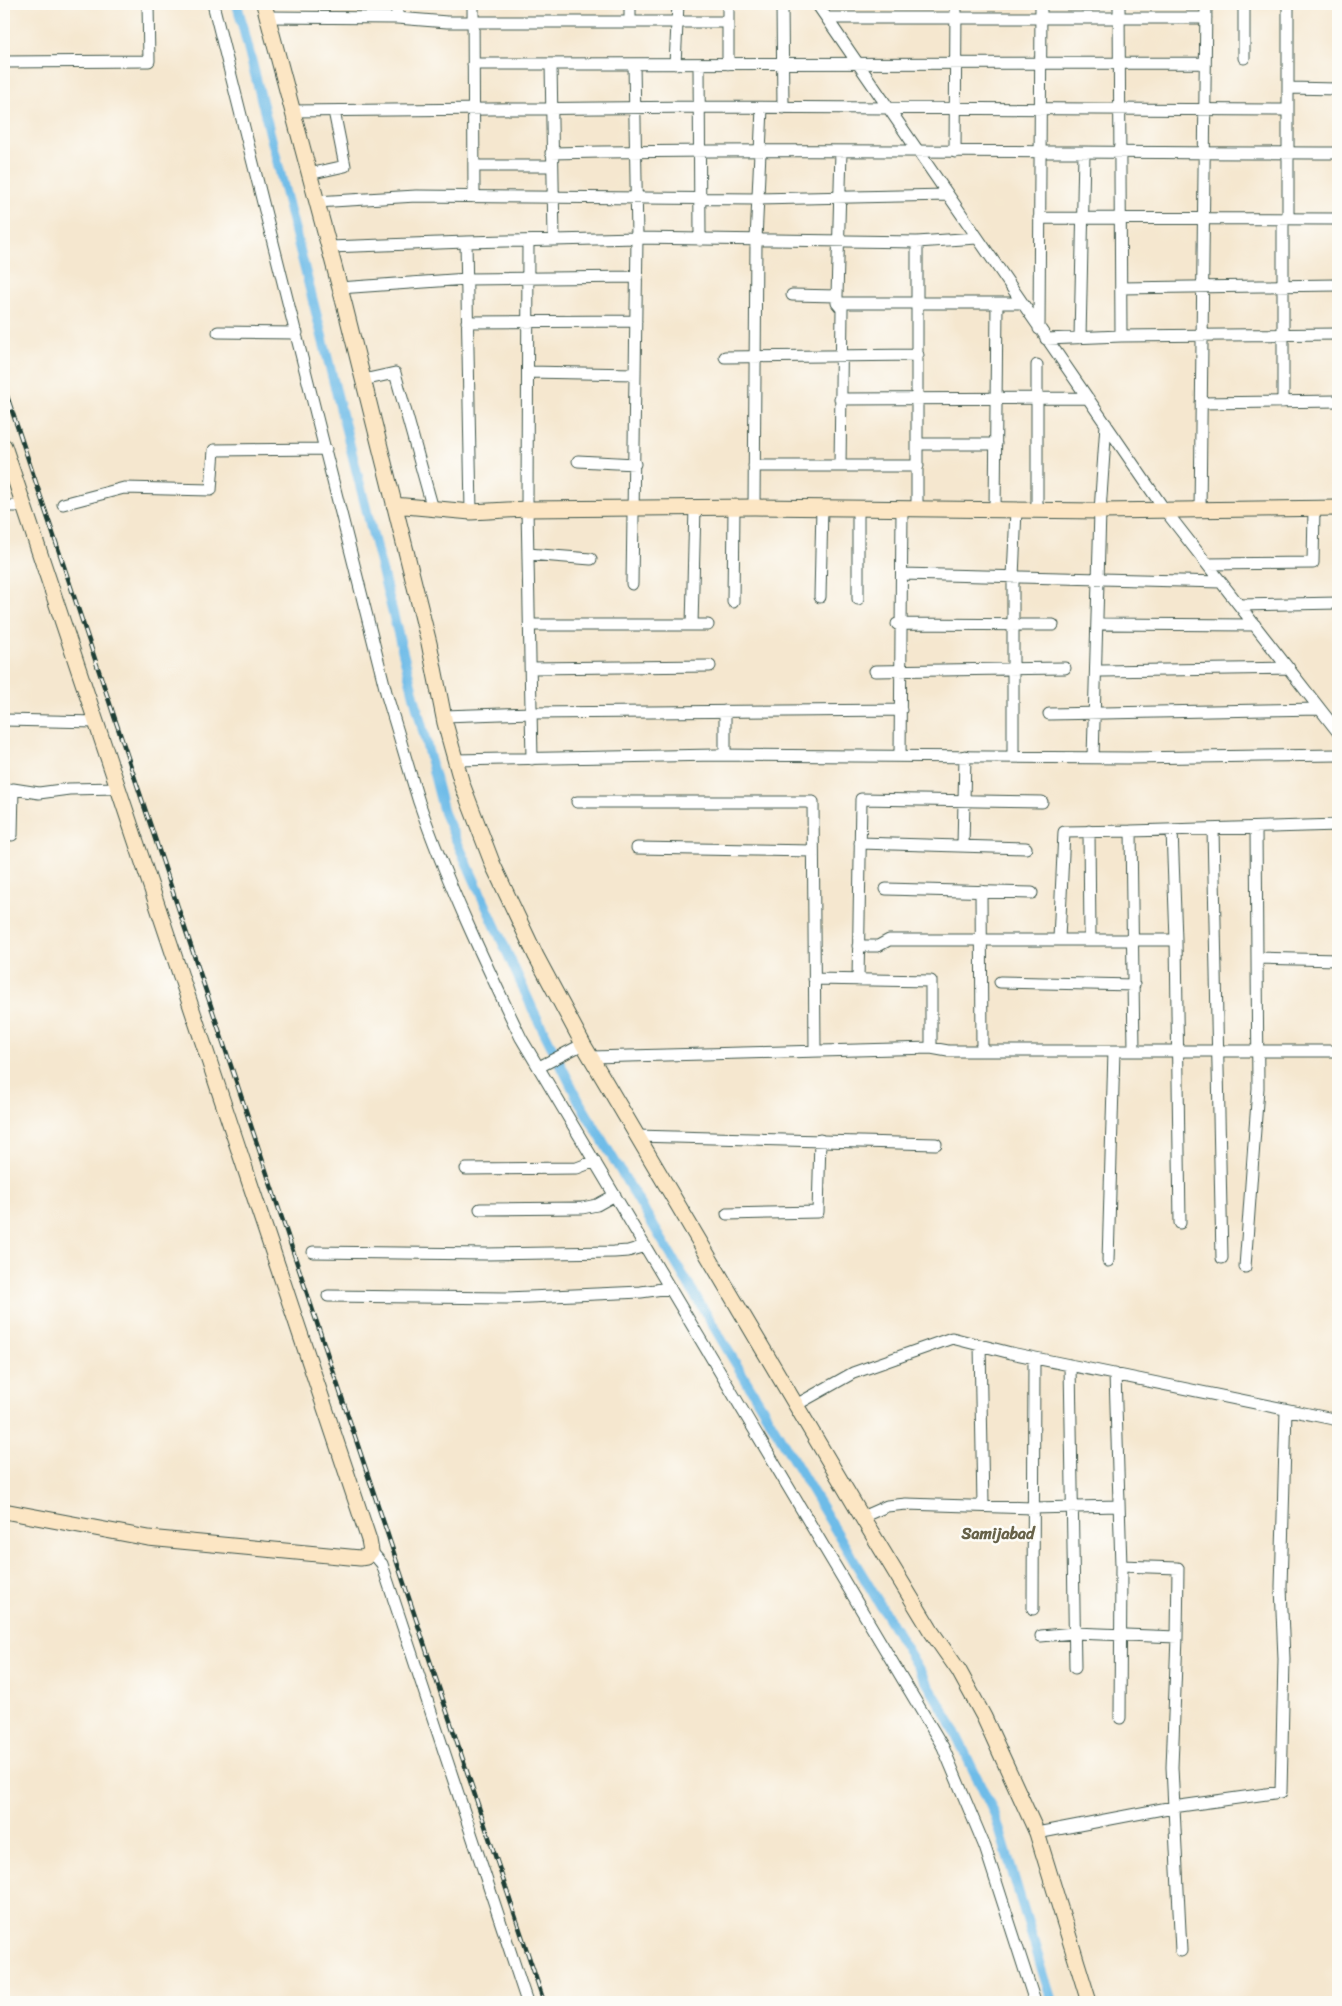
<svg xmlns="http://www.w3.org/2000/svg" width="1342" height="2006" font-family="Sriracha,sans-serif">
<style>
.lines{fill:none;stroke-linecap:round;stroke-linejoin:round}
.canal{stroke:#6ebce8;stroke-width:10}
.street-casing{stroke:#3f564b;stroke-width:13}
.secondary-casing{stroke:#3f564b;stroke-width:17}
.street{stroke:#fff;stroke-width:11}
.secondary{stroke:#fce6c4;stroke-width:15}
.rail-casing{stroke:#1f3d34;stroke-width:4.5}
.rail{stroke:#fdfcf7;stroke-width:2.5;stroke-dasharray:8;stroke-linecap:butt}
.labels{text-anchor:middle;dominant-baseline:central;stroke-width:5;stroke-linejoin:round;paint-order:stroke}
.neighbourhood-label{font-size:16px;font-weight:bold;fill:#676249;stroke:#fdfcf7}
</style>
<rect width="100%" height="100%" fill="#fdfcf7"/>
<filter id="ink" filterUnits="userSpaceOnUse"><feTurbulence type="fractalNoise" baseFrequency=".02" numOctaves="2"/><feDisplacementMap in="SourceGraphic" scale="10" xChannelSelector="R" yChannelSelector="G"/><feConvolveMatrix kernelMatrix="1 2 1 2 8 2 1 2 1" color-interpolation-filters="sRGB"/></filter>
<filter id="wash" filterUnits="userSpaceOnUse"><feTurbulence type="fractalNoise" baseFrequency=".0096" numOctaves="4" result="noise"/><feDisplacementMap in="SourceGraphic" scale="20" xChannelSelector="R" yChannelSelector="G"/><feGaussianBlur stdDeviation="1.12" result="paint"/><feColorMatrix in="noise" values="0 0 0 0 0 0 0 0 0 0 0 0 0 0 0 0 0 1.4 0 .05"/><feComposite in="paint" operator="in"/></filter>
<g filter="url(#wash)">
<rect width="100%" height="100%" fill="#f5e7cf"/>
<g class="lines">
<path class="canal" d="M237 4 444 813 534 1012 580 1103 948 1718 995 1815 1052 2002"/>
</g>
</g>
<g filter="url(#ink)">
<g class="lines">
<g class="street-casing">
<path id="street" d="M213 4 387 696C398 731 408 767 419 802 447 883 484 961 521 1038L943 1747 985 1847 1035 2002
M397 4V18
M473 4 474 197
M782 4 783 108
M817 4 1164 509 1338 732
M1119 4 1121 336
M267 17 397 18 447 22H728V4
M827 18H1206
M630 21V4
M1244 58V4
M4 62 149 61 148 4
M473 64 1205 63
M551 64 554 240
M675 64 678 4
M699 64 700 240
M728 64V22
M1288 88 1338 89
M292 111 698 107 1288 110
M955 152 956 4
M551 153C814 148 1076 153 1338 153
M474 166H552
M309 174 345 166 334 111
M316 202 416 196 757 199 948 195
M1039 218 1338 219
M1288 219V4
M528 241 527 509 532 759
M329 247 466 242
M339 288 467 279 637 277
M1121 288 1338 285
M792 295 837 296
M837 303H1021
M467 322 636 321
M1039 329 1041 4
M218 332 297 333
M1080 338 1084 153
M1046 339 1121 336 1338 334
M725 357 918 355
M1037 365V510
M528 372 635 374
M363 380 395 373 433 509
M840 399 1088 398
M1283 402V219
M1201 403 1338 401
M919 444H996
M578 461 635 464
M754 466H918
M840 466 842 309 837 303V296L841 151
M63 504 124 488 211 490 214 450 326 449
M4 506H24
M754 507 756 240 762 108
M917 507V242
M995 510 997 303
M1200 511 1206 4
M471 512 466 242 637 238 917 242 977 238
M528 554 591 559
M1207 564 1313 563 1314 508
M902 574 1221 582
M632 584 637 238 634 64
M820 597 822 507
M858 599V508
M733 602 734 507
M1239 605 1338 603
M897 624 1053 625
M1103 624 1255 625
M530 625H708
M692 625 695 507
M531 668 710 666
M875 671 1065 668
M1102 671 1289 668
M725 711V755
M1049 714 1320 709
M444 716 531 713 901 710
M4 720 96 722
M900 756 902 508
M1013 757V577L1016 510
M1093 757 1100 511 1106 424
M456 760 716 755 1131 758 1338 755
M577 802H813L815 1051
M1213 829 1222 1258
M1172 830 1176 940
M1089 831 1090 939
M1131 831 1338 825
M12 835 13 789 39 793 69 789 118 788
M860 843 1026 848
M963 846 965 756
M637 848 813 851
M886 889 1032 893
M981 891 982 1051
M1059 939 1064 832 1131 831 1134 1051
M858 946H878L889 940H1176L1180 1223
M1257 958 1338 960
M814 979 931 981V1048
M858 980 861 799 1042 802
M1000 982 1134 985
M591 1057 931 1048 948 1051H1338
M539 1067 583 1044
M636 1136 936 1144
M466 1169 577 1168 595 1161
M480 1209 582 1208 597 1205 615 1195
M727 1214 818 1212 820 1140
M313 1252 486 1254 614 1252 628 1251 645 1246
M1108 1261 1114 1051
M1245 1267 1258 1088 1256 828
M328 1296 507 1298 641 1292 670 1288
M980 1345 983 1505
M1070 1365 1075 1668
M1115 1374 1121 1566 1120 1718
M796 1405 853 1373 952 1338 1011 1353 1338 1420
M862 1517 887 1506 906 1504 1033 1508 1119 1506
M371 1551 382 1564 527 2002
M1033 1609 1034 1358
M1041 1636 1074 1633 1177 1637 1178 1568 1121 1566
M1177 1637 1172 1767 1181 1951
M1037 1833 1173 1807 1281 1792 1284 1659 1281 1587 1286 1410"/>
</g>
<g class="secondary-casing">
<path id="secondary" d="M264 4 345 307 429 643 445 723 462 784 493 865 536 956 583 1044 862 1517 931 1631 959 1671 984 1717 1037 1833 1089 2002
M4 446 369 1540 371 1551 366 1557 360 1558 148 1538 4 1511
M394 505 471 512 527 509 754 507 1100 511 1338 508"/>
</g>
<use href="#street" class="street"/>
<use href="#secondary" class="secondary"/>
<g class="rail-casing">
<path id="rail" d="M4 387 544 2002"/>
</g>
<use href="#rail" class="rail"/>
</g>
</g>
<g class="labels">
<g class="neighbourhood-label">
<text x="998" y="1533">Samijabad</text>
</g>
</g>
<rect width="1342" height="2006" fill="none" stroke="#fdfcf7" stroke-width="20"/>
</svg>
